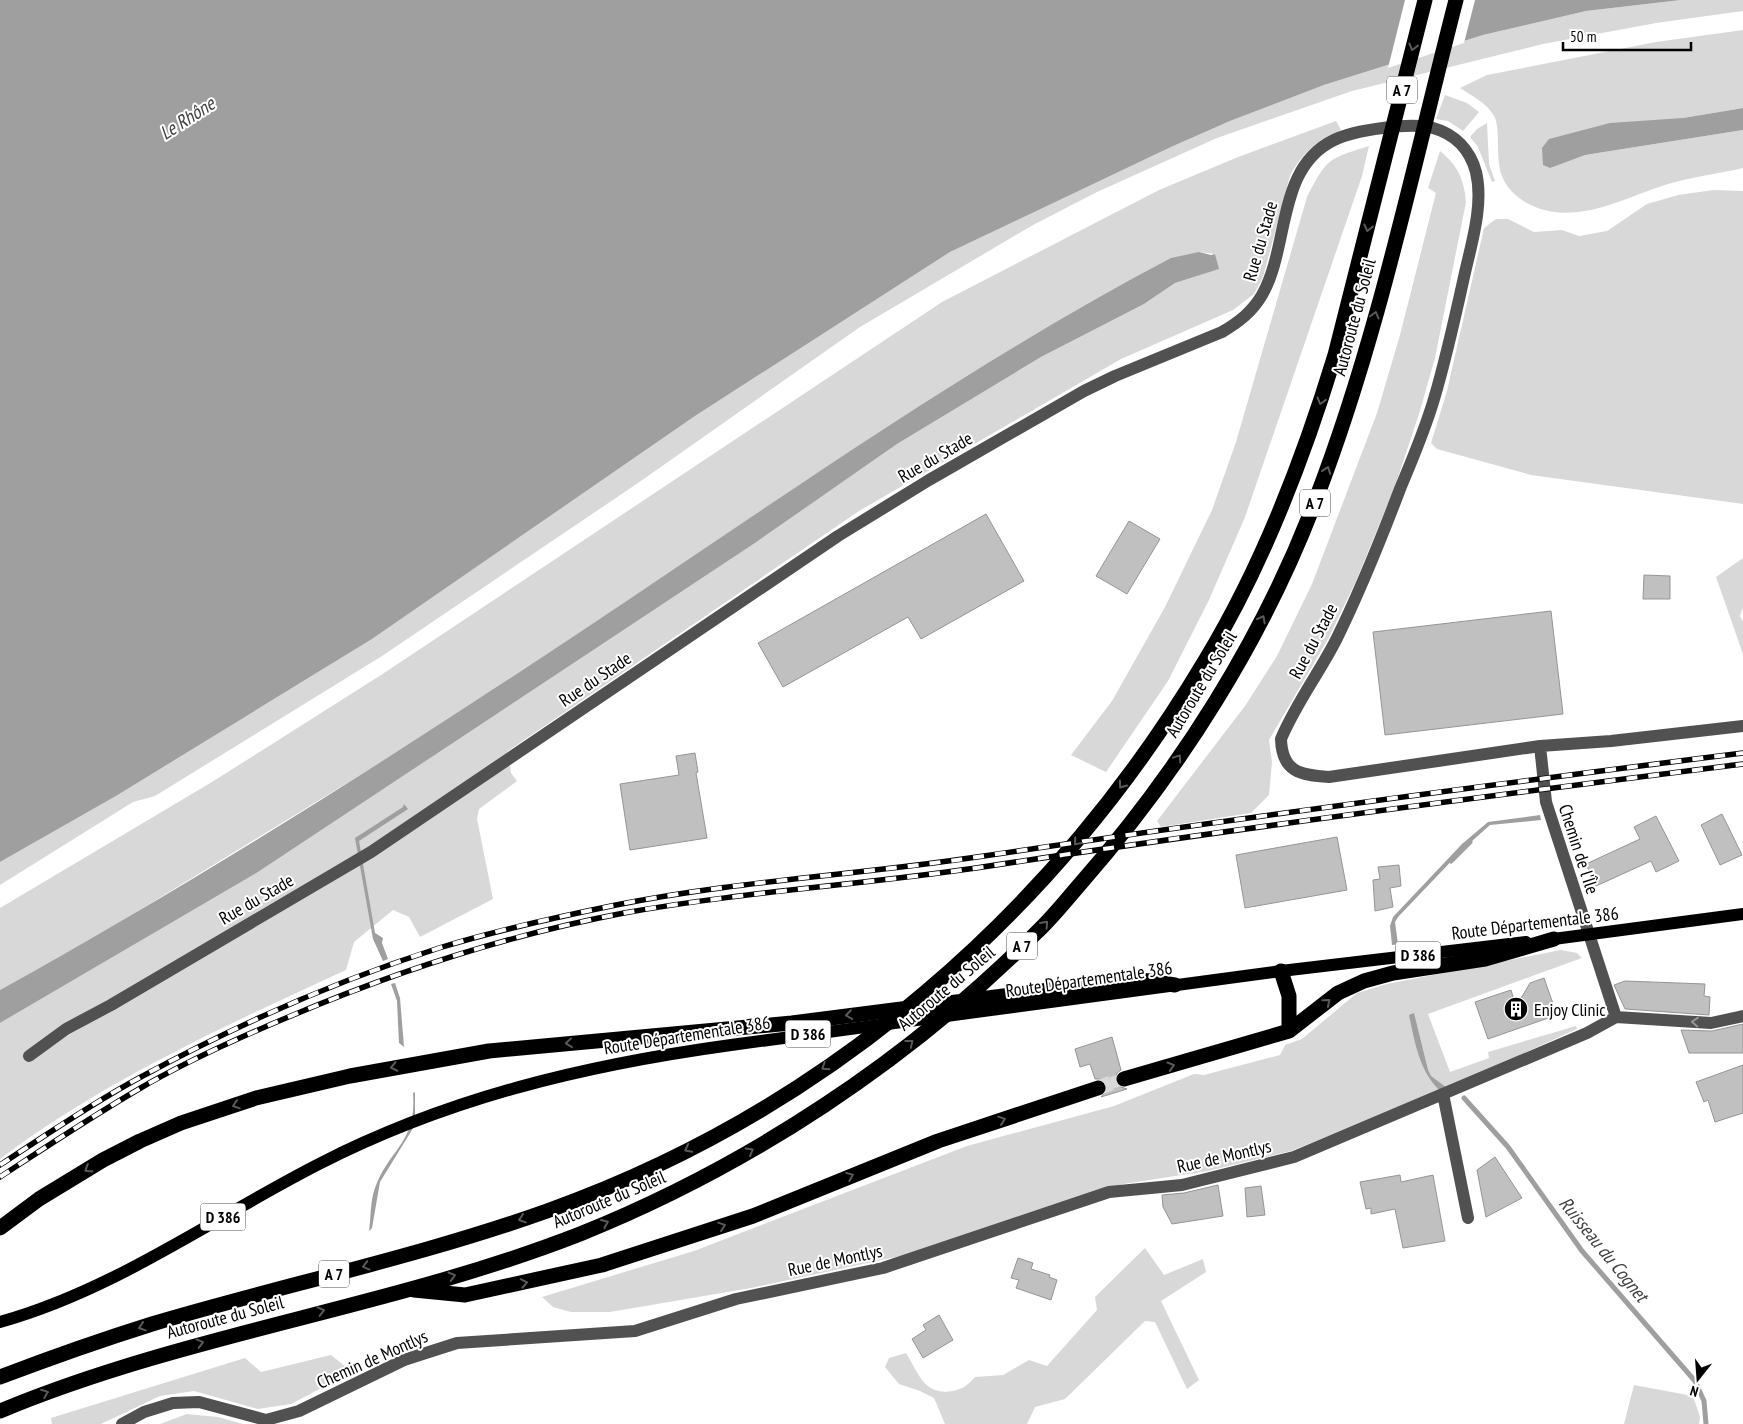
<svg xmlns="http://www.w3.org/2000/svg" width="1743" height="1424" font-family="'PT Sans Narrow',sans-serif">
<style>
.green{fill:#d8d8d8}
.water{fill:#9f9f9f}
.pier{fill:#fff}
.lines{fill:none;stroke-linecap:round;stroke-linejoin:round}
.stream{stroke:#9f9f9f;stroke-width:5}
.building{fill:#c0c0c0;stroke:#959595}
.major-tunnel{stroke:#d9d9d9;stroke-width:12;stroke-dasharray:12 6;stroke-linecap:butt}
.highway-tunnel{stroke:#d9d9d9;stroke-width:15;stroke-dasharray:15 8;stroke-linecap:butt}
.minor{stroke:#515151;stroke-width:12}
.major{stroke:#000;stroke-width:12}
.highway{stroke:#000;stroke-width:15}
.rail-casing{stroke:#000;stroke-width:5.5}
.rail{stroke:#fff;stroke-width:4;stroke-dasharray:11;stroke-linecap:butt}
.oneway{stroke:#595959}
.oneway2{stroke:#979797}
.labels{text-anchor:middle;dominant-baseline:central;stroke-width:4;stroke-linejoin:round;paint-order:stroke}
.shield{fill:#fff;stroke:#4c4c4c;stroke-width:1}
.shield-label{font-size:16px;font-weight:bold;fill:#000}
.street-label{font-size:18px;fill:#000;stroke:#fff}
.poi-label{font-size:18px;fill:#000;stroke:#fff;text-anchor:start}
.water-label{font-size:19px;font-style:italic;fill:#404040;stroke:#fff}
</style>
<rect width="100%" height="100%" fill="#fff"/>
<path class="green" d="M1681 0H1743V11L1656 23 1543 44 1352 91 1217 138 1097 192 1033 225 860 327 638 483 382 656 155 796 133 802 0 885V862L116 796 372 639 695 416 950 252 1171 147 1230 121 1324 85 1483 35 1586 11Z
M1743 30V108L1683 118 1550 168 1585 155 1743 130V168C1717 174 1690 177 1665 185 1621 199 1572 228 1527 203 1516 197 1506 187 1502 176 1495 159 1501 127 1494 116 1487 103 1472 96 1460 88L1487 75 1656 42Z
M1445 95 1467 103 1479 112 1463 131 1448 121 1436 119Z
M1336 121 1341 130C1317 140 1302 153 1290 176L1263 277 1254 294 1233 310 1121 359 859 511 508 751 511 773 517 781 479 809 477 819 493 899 420 937 409 917 393 910 354 942 346 970C227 1025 105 1080 0 1159V1023L258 872 755 543 897 444 1041 357 1144 304 1175 283 1218 269 1215 254 1199 252 796 488 432 731 99 935 0 990V908L212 782 381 675 942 302 1159 190 1238 157Z
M1487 123 1489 164 1495 181 1492 182 1478 147 1470 137 1477 129Z
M1369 146 1362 176 1245 517 1209 600 1168 681 1106 772 1071 755 1112 701 1165 607 1212 510 1236 442 1307 197C1327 158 1328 159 1369 146Z
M1440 151C1458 166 1464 179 1466 202L1435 358 1419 414 1394 489 1356 581 1328 639 1269 740 1272 762 1269 795 1251 813 1161 827 1157 821 1245 706 1277 656 1312 584 1377 413 1400 335 1436 193 1428 188Z
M1714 190 1743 191V504L1531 475 1437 449 1431 443 1447 391 1484 228 1496 219H1508L1534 232 1562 230 1579 236 1607 231 1647 204 1678 195Z
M1743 558V607L1740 616 1743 622V654L1716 577Z
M1561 950 1577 953 1582 958 1428 1014 1450 1072 1489 1058 1488 1052 1576 1026 1577 1029 1447 1088 1291 1151 1208 1171 1123 1184 919 1252 751 1288 610 1312H571L553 1307 542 1297 694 1251 967 1146 1114 1106 1194 1074 1204 1075 1280 1055 1285 1045 1302 1039 1357 993 1387 984Z
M1145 1248 1164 1275 1203 1259 1206 1272 1161 1301 1199 1380 1187 1389 1155 1322 1145 1321 1065 1399 1035 1407 1027 1424H945L934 1398 920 1391 899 1384 885 1367 889 1358 906 1353C919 1374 924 1396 953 1391 964 1388 967 1386 975 1377L1003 1375 1029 1360 1047 1366 1097 1310 1095 1297Z
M331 1355 352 1372 291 1404 258 1409 194 1391 160 1396 101 1424H52L51 1418 245 1358 261 1372Z
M1634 1385 1693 1396 1700 1417 1699 1424H1624Z
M187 1414 218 1417 243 1424H160Z"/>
<path class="water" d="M0 0H1681L1586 11 1483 35 1324 85 1230 121 1171 147 950 252 695 416 372 639 116 796 0 862Z
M1743 108V130L1585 155 1550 168 1543 165 1542 148 1549 139 1610 123 1683 118Z
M1199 252 1211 255 1215 254 1219 269 1175 283 1144 304 1041 357 897 444 755 543 258 872 0 1023V990C217 870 425 736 631 598 807 480 983 357 1171 258Z
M404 804 408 809 359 841 375 933 383 938 382 943 388 959 383 961 373 939 355 838 403 807Z
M1540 815 1541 820 1490 825 1462 850 1398 917 1395 922 1398 944 1392 945 1390 926 1393 917 1462 844 1488 822Z
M395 983 400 998 404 1047 399 1043 397 1001 391 984Z
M1414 1013 1428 1070 1431 1076 1447 1088 1440 1091C1419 1070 1415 1043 1409 1015Z
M415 1092V1125L380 1182 372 1228 369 1231C371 1218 370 1201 375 1188 389 1149 417 1143 413 1093Z"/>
<path class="pier" d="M1405 0H1475L1464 43 1388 68Z"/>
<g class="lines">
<path class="stream" d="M1451 861 1470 842
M1464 1098 1508 1147 1582 1251 1695 1381 1704 1401 1706 1424"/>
</g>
<path class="building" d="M986 514 1024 581 921 639 908 617 783 687 758 643Z
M1129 521 1160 539 1127 594 1096 576Z
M1644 575 1670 576V599H1643Z
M1551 611 1563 714 1385 735 1373 632Z
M695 753 698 772 696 773 707 838 630 850 620 784 679 775 676 756Z
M1722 814 1742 855 1720 865 1701 825Z
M1656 816 1679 861 1656 872 1651 861 1596 886 1586 864 1640 839 1634 827Z
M1337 837 1347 890 1245 908 1236 855Z
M1399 865 1401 886 1390 888 1393 907 1375 911 1373 880 1380 879 1378 867Z
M1544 978 1557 1015 1488 1039 1475 1002 1511 990 1516 1007 1530 983Z
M1625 981 1705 984 1704 996 1710 997 1709 1015 1625 1009 1614 985Z
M1743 1024V1053H1689L1681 1030 1712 1031Z
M1112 1037 1121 1070 1117 1073 1115 1081 1118 1086 1127 1089 1101 1097 1107 1090V1085L1100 1079H1095L1090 1064 1080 1067 1075 1049Z
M1743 1065V1113L1715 1122 1708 1100 1704 1102 1696 1082Z
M1495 1157 1522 1198 1486 1217 1477 1170Z
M1400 1175 1401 1182 1433 1175 1445 1241 1403 1248 1395 1209 1371 1214V1208L1366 1209 1360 1182Z
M1218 1185 1223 1216 1172 1224 1163 1207 1162 1195 1184 1193Z
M1261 1186 1265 1215 1247 1217 1245 1188Z
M1018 1258 1033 1263 1031 1269 1050 1275 1049 1277 1057 1280 1051 1300 1016 1288 1019 1280 1011 1278Z
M939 1315 953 1340 923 1358 912 1339 926 1330 923 1325Z"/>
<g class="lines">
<path class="major-tunnel" d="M1111 1083 1124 1079"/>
<path class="highway-tunnel" d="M1098 1088 1111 1083"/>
<path class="minor" d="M1540 746 1546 802 1616 1017
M29 1056 66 1029 111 1005 371 852 838 536 929 480 1084 391 1115 376 1222 332C1239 322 1252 312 1262 295 1290 246 1276 168 1334 140 1354 130 1411 122 1433 128 1455 134 1470 150 1476 172 1484 205 1471 245 1464 277 1455 318 1446 359 1434 399 1425 430 1412 460 1400 489 1381 539 1361 589 1337 638 1320 672 1296 703 1281 739 1282 772 1300 775 1329 777L1540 746 1611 741 1743 726
M1443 1094 1468 1218
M122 1424 144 1412 173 1403 199 1402 266 1420 299 1411 404 1360 457 1343 635 1331 736 1299 883 1268 1109 1192 1182 1185 1294 1157 1587 1033 1616 1017 1711 1023 1743 1016"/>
<path class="major" d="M1546 940 1743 914
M0 1322C115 1290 213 1218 319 1164 450 1097 586 1065 731 1045L1281 971 1526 942"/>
<path class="highway" d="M1281 971 1289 996V1031
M1124 1079 1289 1031 1338 993 1364 981 1393 973 1485 959 1554 939
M0 1228 39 1199 103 1160 140 1141 181 1123 256 1098 350 1076 489 1051 792 1023 1135 979 1175 985
M414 1290 465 1295 602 1265 753 1216 938 1141 1098 1088
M0 1377C50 1358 101 1340 152 1324 283 1285 418 1257 547 1211 827 1111 1055 913 1206 659 1263 565 1303 460 1335 355L1425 0
M0 1411C187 1333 391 1308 580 1234 749 1166 908 1061 1037 932 1053 917 1067 899 1081 883 1180 770 1263 639 1316 499 1378 338 1413 167 1456 0"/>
<g class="rail-casing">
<path id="rail" d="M0 1165C46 1135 91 1104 139 1078 234 1026 336 981 439 948 497 930 557 917 616 905 735 881 857 875 977 857 1232 819 1487 785 1743 753
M0 1177C46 1147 91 1117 139 1089 185 1062 236 1039 286 1018 395 972 507 935 624 913 741 892 859 885 976 868 1231 829 1487 796 1743 764"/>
</g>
<use href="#rail" class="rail"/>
</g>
<defs><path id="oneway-chevron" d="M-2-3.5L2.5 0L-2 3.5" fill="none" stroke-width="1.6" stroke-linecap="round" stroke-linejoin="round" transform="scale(1.25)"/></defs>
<g class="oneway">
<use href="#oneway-chevron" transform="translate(1413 47) rotate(104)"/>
<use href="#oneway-chevron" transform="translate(1368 228) rotate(104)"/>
<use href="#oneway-chevron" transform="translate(1375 315) rotate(-75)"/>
<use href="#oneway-chevron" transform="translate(1321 401) rotate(107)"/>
<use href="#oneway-chevron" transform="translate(1327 470) rotate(-70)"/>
<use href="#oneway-chevron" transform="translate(1262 619) rotate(-62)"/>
<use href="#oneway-chevron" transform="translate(1178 758) rotate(-56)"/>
<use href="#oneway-chevron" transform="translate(1122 785) rotate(126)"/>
<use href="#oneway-chevron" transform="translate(1077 842) rotate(130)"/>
<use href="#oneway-chevron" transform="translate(1045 924) rotate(-48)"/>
<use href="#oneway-chevron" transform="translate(1327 1002) rotate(-40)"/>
<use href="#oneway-chevron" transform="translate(849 1015) rotate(172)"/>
<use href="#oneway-chevron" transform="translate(569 1043) rotate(174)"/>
<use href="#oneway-chevron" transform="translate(910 1043) rotate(-38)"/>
<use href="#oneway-chevron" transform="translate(1171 1066) rotate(-16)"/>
<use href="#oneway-chevron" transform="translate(394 1067) rotate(168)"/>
<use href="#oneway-chevron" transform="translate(825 1067) rotate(146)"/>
<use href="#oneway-chevron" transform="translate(236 1105) rotate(162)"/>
<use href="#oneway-chevron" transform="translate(1002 1120) rotate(-18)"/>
<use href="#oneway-chevron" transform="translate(688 1149) rotate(152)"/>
<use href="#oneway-chevron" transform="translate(750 1151) rotate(-30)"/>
<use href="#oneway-chevron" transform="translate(88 1169) rotate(148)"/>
<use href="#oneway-chevron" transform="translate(850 1176) rotate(-22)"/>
<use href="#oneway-chevron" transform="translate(522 1219) rotate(162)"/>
<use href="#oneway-chevron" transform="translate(605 1223) rotate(-23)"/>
<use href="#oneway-chevron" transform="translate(722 1226) rotate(-19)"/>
<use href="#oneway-chevron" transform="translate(366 1266) rotate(165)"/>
<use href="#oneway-chevron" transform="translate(452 1276) rotate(-16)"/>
<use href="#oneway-chevron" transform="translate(524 1283) rotate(-11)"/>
<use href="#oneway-chevron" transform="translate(321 1311) rotate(-14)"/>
<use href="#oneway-chevron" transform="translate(142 1327) rotate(162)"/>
<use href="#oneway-chevron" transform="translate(200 1343) rotate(-15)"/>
<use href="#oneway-chevron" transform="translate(45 1393) rotate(-21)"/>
</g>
<use class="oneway2" href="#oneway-chevron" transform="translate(1695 1022) rotate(-176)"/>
<defs>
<g id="building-disc" transform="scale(1.25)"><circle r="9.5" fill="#000" stroke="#fff"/><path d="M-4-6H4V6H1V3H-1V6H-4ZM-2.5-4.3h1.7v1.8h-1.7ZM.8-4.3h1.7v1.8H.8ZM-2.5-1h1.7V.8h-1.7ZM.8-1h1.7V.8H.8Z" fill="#fff"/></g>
</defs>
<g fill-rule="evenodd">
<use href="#building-disc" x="1516" y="1009"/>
</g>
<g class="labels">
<g class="shield">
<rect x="1387" y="76.5" width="30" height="27" rx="4"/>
<rect x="1300" y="489.5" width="30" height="27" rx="4"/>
<rect x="1007" y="932.5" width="30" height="27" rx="4"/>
<rect x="1395.5" y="941.5" width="45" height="27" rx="4"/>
<rect x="785.5" y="1020.5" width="45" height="27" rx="4"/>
<rect x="200.5" y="1203.5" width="45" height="27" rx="4"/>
<rect x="319" y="1260.5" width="30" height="27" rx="4"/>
</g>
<g class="shield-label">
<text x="1402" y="90">A 7</text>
<text x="1315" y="503">A 7</text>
<text x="1022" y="946">A 7</text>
<text x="1418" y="955">D 386</text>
<text x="808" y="1034">D 386</text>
<text x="223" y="1217">D 386</text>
<text x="334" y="1274">A 7</text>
</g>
<g class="street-label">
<text transform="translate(1260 241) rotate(-74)">Rue du Stade</text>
<text transform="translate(1354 317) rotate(-75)">Autoroute du Soleil</text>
<text transform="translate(935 457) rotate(-30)">Rue du Stade</text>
<text transform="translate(1313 641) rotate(-62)">Rue du Stade</text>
<text transform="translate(595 679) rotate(-34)">Rue du Stade</text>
<text transform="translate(1201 684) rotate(-59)">Autoroute du Soleil</text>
<text transform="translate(1579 849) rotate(72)">Chemin de l'Île</text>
<text transform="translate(256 899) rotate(-30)">Rue du Stade</text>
<text transform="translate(1535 923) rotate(-7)">Route Départementale 386</text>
<text transform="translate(1089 979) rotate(-8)">Route Départementale 386</text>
<text transform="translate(946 988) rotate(-40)">Autoroute du Soleil</text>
<text transform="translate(687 1035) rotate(-9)">Route Départementale 386</text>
<text transform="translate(1224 1156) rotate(-13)">Rue de Montlys</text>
<text transform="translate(609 1199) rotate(-23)">Autoroute du Soleil</text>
<text transform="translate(835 1260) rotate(-12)">Rue de Montlys</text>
<text transform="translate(225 1317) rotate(-15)">Autoroute du Soleil</text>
<text transform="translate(372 1359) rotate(-24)">Chemin de Montlys</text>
</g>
<g class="poi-label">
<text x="1534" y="1009">Enjoy Clinic</text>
</g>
<g class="water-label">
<text transform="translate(187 118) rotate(-33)">Le Rhône</text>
<text transform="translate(1604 1249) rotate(51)">Ruisseau du Cognet</text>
</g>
</g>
<g transform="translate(1698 1379) rotate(197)" stroke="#ffffff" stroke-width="4" paint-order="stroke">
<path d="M0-4L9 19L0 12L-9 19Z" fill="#000000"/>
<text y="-8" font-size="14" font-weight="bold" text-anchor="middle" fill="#000000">N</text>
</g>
<path d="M1563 42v8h128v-8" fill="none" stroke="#000000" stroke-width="2.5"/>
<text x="1570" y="42" font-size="15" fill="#000000" stroke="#ffffff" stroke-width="4" paint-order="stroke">50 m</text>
</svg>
